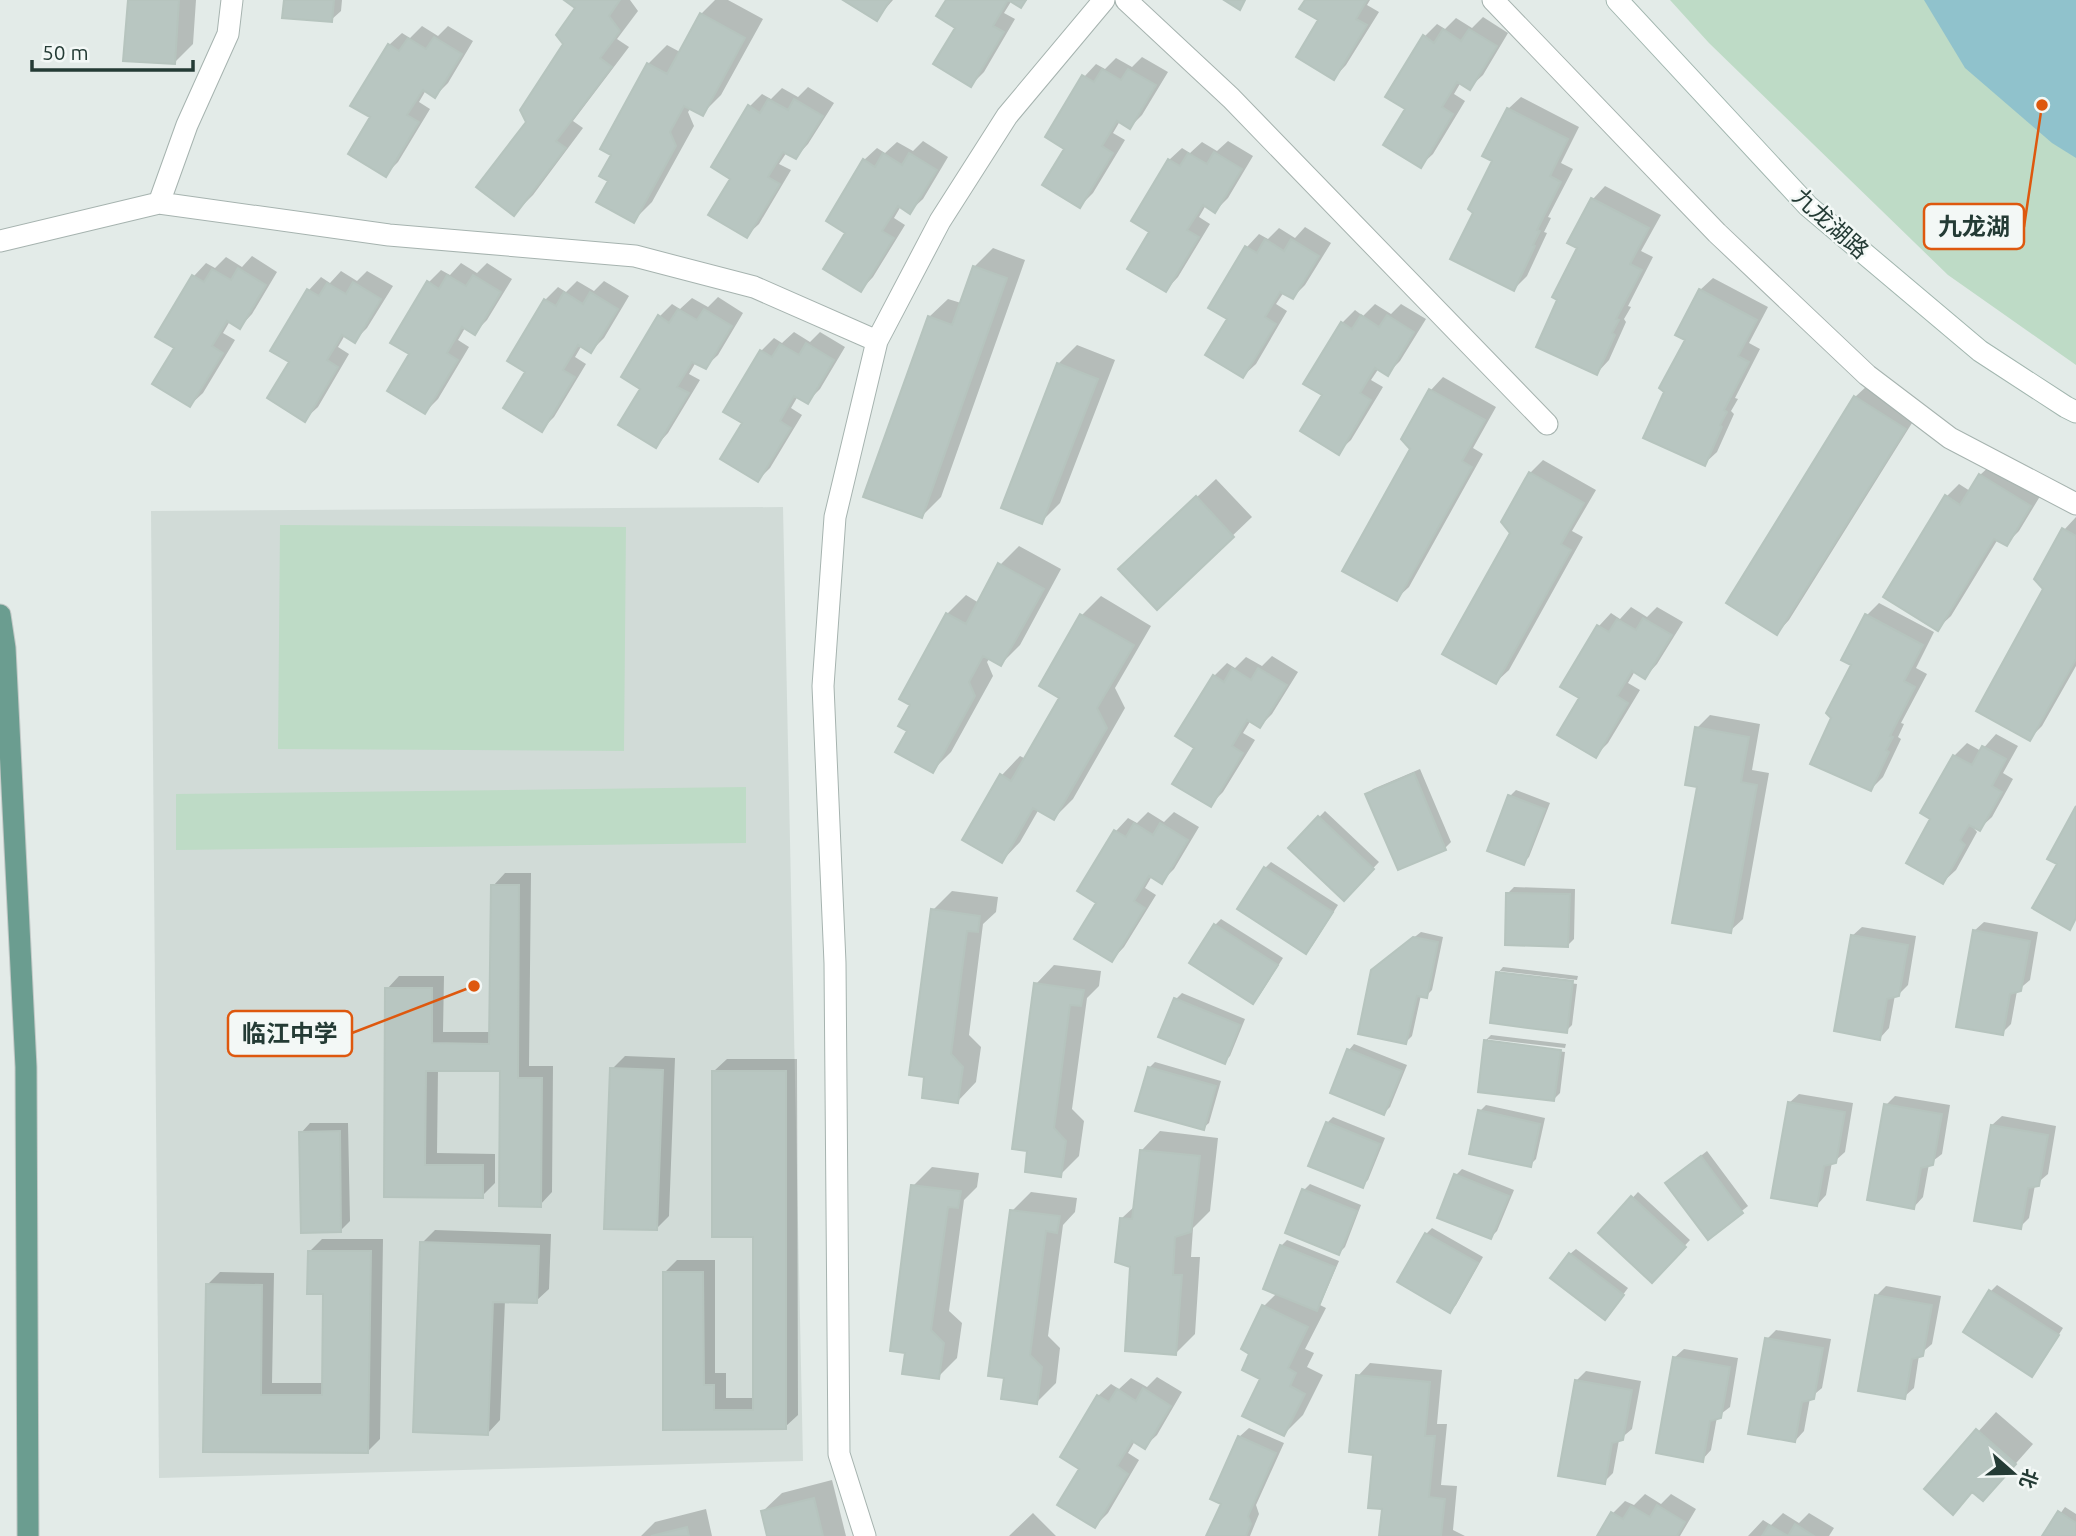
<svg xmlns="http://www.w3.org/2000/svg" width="2076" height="1536" font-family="Ubuntu,'Noto Sans SC',sans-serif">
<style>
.built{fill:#d1dbd7}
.green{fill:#bedbc6}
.water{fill:#90c2cc}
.shadow{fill:#0003}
.building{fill:#b8c6c1;stroke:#b6c4be;stroke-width:2}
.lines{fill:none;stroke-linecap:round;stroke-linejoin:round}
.street-casing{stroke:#a6b3af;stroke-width:23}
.secondary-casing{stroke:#a2b6af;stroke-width:23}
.primary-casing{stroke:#c2c8c6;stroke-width:23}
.street{stroke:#fff;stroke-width:21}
.secondary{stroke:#fff;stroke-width:21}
.primary{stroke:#6b9d90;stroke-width:21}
.labels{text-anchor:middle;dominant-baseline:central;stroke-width:5;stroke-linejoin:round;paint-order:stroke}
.street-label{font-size:23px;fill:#243b35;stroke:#f3f8f6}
.leader{fill:none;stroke:#de580e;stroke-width:2.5}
.callout-dot{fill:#de580e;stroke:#f3f8f6;stroke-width:2.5}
.callout{fill:#f3f8f6;stroke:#de580e;stroke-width:2.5}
.callout-label{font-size:24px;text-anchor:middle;font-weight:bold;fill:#243b35}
</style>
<rect width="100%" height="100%" fill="#e3ebe8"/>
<path class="built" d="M783 507 803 1461 159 1478 151 511Z"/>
<path class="green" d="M1670 0H2076V365L1948 275 1709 43Z
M280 525 626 527 624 751 278 749Z
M746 787V843L176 850V794Z"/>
<path class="water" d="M1924 0H2076V158L2052 143 1965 68Z"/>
<path class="shadow" d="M129 0H196L193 44 174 63Z
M286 0H342L341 11 331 20Z
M567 0H630L638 11 617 39 629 47 573 121 583 128 533 195 514 214 528 122 565 44 577 7Z
M715 0H728L763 19 721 95 702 114 691 108 688 112 694 126 652 202 633 221 610 180 648 64 667 45 680 52 701 14Z
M846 0H893L877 18Z
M948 0H1027L1021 6 1012 0 1004 13 1015 19 984 72 971 85 958 27Z
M1307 0H1370L1367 5 1379 12 1346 65 1334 78 1320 20Z
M1483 17 1508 33 1483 75 1470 87 1461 82 1454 94 1465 101 1433 154 1420 166 1407 108 1424 37 1437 24 1445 29 1456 18 1472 28Z
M422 26 438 36 448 26 473 41 448 83 435 96 426 90 419 102 430 109 398 162 385 175 372 117 389 45 402 33 410 38Z
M1142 57 1168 72 1142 115 1130 127 1120 121 1113 133 1125 140 1093 193 1080 206 1084 77 1096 64 1105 69 1116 58 1132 67Z
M808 87 834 103 808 144 796 157 787 152 779 164 791 170 759 224 746 236 733 178 750 106 762 94 771 99 782 88 798 97Z
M1521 97 1579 127 1561 163 1573 169 1548 217 1551 218 1544 232 1547 233 1527 276 1514 289 1475 213 1495 160 1508 109Z
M923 141 948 157 923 199 910 211 901 206 894 218 905 225 873 277 861 290 847 232 864 160 877 148 885 153 897 142 913 151Z
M1228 141 1253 156 1228 198 1215 211 1206 205 1199 217 1210 224 1178 277 1166 290 1152 232 1169 160 1182 148 1190 153 1202 142 1217 151Z
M1605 186 1661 215 1641 251 1653 257 1628 306 1631 307 1624 319 1626 322 1609 360 1597 373 1579 248 1570 242 1593 199Z
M1305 227 1331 243 1305 285 1293 297 1284 292 1276 304 1287 311 1256 364 1243 376 1230 318 1210 307 1247 247 1259 234 1268 239 1279 228 1295 238Z
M993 248 1025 260 941 497 922 516 929 317 948 299 961 303 974 267Z
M252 256 277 272 252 314 240 327 230 321 223 333 235 340 203 393 190 405 176 348 158 336 194 276 206 263 215 268 226 257 242 267Z
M461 263 477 273 487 263 512 279 487 320 474 333 465 328 458 340 469 347 438 399 425 412 411 354 429 282 441 270 450 275Z
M341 271 357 281 367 271 393 286 367 328 354 341 345 335 338 347 349 354 318 407 305 419 291 361 273 350 309 290 321 277 330 283Z
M1713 278 1768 307 1749 343 1760 349 1735 398 1738 399 1731 411 1734 414 1717 452 1704 464 1687 339 1700 290Z
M577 281 594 291 604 281 629 296 604 338 591 351 582 345 575 357 586 364 554 417 542 429 528 372 545 300 558 287 566 292Z
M718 297 743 313 718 355 705 367 696 362 689 374 700 380 668 433 656 446 642 388 659 317 672 304 680 309 692 298 708 307Z
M1375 304 1391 314 1401 304 1426 319 1400 361 1388 373 1379 368 1371 380 1383 387 1351 440 1338 452 1325 394 1342 323 1355 310 1363 316Z
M794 332 810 342 820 332 845 347 820 389 807 402 798 396 791 408 802 415 770 468 758 480 744 423 725 411 761 351 774 338 782 343Z
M1077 345 1115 360 1060 503 1041 522 1058 364Z
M1443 377 1496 407 1473 448 1483 454 1409 587 1396 599 1413 449 1403 439 1431 390Z
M1868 385 1917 415 1789 620 1777 633 1855 397Z
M1543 460 1596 490 1572 531 1583 537 1509 670 1496 682 1512 532 1530 473Z
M1993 463 2042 493 2019 531 2006 544 1998 539 1951 616 1938 628 1946 497 1959 484 1970 491 1980 475Z
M1216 479 1252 517 1157 608 1140 551Z
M2076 517V666L2042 726 2029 739 2045 589 2064 530Z
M1019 546 1061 569 1020 645 1001 664 990 658 987 662 993 676 951 752 932 771 909 730 912 704 947 614 966 595 979 603 1000 565Z
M1101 596 1151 626 1115 688 1125 708 1073 799 1054 818 1039 809 1020 842 1002 861 964 839 1002 775 1020 756 1026 759 1062 697 1082 615Z
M1879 603 1934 632 1916 668 1927 674 1901 723 1904 724 1898 737 1901 739 1883 777 1871 789 1833 717 1854 664 1867 615Z
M1631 607 1647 617 1657 607 1683 622 1657 664 1645 677 1635 671 1628 683 1640 690 1608 743 1595 756 1581 698 1563 686 1599 626 1611 613 1620 619Z
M1272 656 1298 672 1272 714 1260 726 1251 720 1243 733 1255 740 1223 792 1210 805 1196 747 1214 676 1227 663 1235 668 1246 657 1262 666Z
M1710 715 1760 724 1752 770 1769 773 1743 919 1730 931 1699 786 1697 728Z
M1996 734 2018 746 2003 773 2013 779 1992 817 1979 829 1971 825 1977 832 1956 870 1943 882 1933 818 1954 756 1967 743 1981 751Z
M1420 769 1451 842 1445 848 1367 795 1373 789Z
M1516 790 1550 803 1529 857 1523 863 1510 796Z
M1325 811 1379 862 1344 899 1290 848Z
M1148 812 1164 822 1174 812 1199 827 1174 869 1162 881 1152 876 1145 888 1156 895 1124 947 1112 960 1098 902 1079 891 1116 831 1128 818 1137 823Z
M1271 862 1338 905 1312 946 1306 951 1239 908 1265 868Z
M505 873H531L529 1066H553L552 1192 540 1205 502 1069H438L437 1153 495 1154V1183L482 1196H385L387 989 399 976H444L443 1032H491L493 886Z
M1514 887 1575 889 1574 939 1568 945 1508 893Z
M952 891 998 897 996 912 983 924 969 1035 981 1047 976 1082 958 1101 924 1097 933 910Z
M1221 919 1283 958 1259 996 1253 1002 1215 925Z
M1984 922 2038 932 2030 980 2017 991 2011 1024 2002 1033 1974 931Z
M1862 927 1916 936 1908 985 1898 995H1895L1889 1028 1880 1038 1852 936Z
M1421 932 1443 937 1432 990 1426 996 1421 995 1412 1036 1406 1042 1379 965Z
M1054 965 1101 971 1099 986 1087 998 1072 1109 1084 1121 1079 1156 1060 1175 1027 1171 1036 984Z
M1503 967 1578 976 1577 980 1500 971V974L1577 984 1572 1025 1566 1031 1498 973Z
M1182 993 1245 1019 1230 1056 1224 1062 1176 999Z
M1491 1035 1566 1044 1565 1048 1488 1039V1042L1565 1052 1560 1093 1554 1099 1485 1041Z
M1354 1044 1407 1065 1390 1107 1384 1113 1349 1050Z
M625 1056 675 1058 669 1216 657 1228 612 1069Z
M727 1059H797L798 1415 785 1427 665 1428 664 1273 677 1260H715V1373H726V1398H755V1235L714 1071Z
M1155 1062 1221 1081 1209 1123 1203 1128 1149 1068Z
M1799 1094 1853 1103 1845 1152 1835 1161 1832 1162 1826 1195 1817 1205 1789 1103Z
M1895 1096 1950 1105 1942 1154 1929 1164 1923 1197 1914 1207 1886 1105Z
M1486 1105 1545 1118 1536 1159 1530 1165 1480 1111Z
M2002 1116 2056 1126 2048 1174 2035 1185 2029 1218 2020 1227 1992 1125Z
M1333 1117 1385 1138 1368 1180 1362 1186 1327 1123Z
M310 1123H348L350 1221 341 1230 301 1133Z
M1160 1131 1218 1138 1210 1211 1193 1228 1191 1257H1200L1195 1334 1176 1353 1132 1266 1122 1218 1136 1205 1142 1150Z
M1707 1151 1748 1206 1708 1238 1673 1178Z
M932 1167 979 1173 977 1187 964 1200 949 1311 962 1323 957 1358 938 1377 904 1373 913 1186Z
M1462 1169 1514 1190 1497 1231 1491 1237 1439 1217 1456 1175Z
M1310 1184 1361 1205 1345 1247 1339 1253 1304 1190Z
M1031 1192 1077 1198 1075 1212 1063 1225 1048 1336 1060 1348 1056 1383 1037 1402 1006 1376 1012 1211Z
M1638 1192 1690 1240 1652 1281 1600 1233Z
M1432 1228 1483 1257 1456 1305 1450 1311 1426 1234Z
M435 1230 551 1234 549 1289 536 1301 505 1300 500 1420 488 1433 422 1243Z
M322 1239H383L380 1439 367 1452 205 1450 207 1285 220 1272 274 1273 272 1383H324L325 1292 310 1251Z
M1287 1240 1339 1261 1320 1305 1326 1308 1305 1349 1314 1353 1307 1367 1323 1375 1303 1415 1284 1434 1262 1378 1264 1306 1277 1293 1281 1246Z
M1576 1249 1628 1288 1610 1312 1570 1254Z
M1997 1285 2063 1328 2037 1369 1965 1331 1991 1291Z
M1886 1286 1941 1296 1932 1344 1919 1355 1914 1388 1904 1397 1876 1296Z
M1776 1330 1831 1339 1822 1388 1810 1398 1804 1431 1795 1441 1767 1339Z
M1684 1349 1738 1358 1730 1407 1717 1417 1711 1450 1702 1460 1674 1358Z
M1370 1363 1442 1370 1437 1424H1447L1441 1485 1457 1486 1453 1530 1465 1536H1381L1384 1507 1375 1453 1358 1376Z
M1586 1371 1641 1381 1632 1429 1619 1440 1613 1473 1604 1482 1576 1381Z
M1157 1377 1182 1392 1157 1435 1144 1447 1135 1441 1128 1453 1139 1460 1108 1513 1095 1526 1081 1468 1098 1396 1111 1384 1119 1389 1131 1378 1147 1387Z
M1996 1412 2033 1444 2001 1480 1974 1491 1953 1513 1926 1489Z
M1249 1428 1284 1443 1256 1505 1259 1514 1250 1536H1208L1223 1503 1239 1437Z
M832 1480 846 1536H769L763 1511 782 1493Z
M1645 1494 1661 1504 1671 1494 1696 1509 1680 1536H1599L1613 1513 1625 1501 1634 1505Z
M2065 1507 2076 1514V1536H2044Z
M706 1509 712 1536H641L655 1522Z
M1033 1513 1056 1536H1009Z
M1783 1513 1799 1523 1809 1513 1834 1528 1829 1536H1748L1763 1520 1771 1525Z"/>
<path class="building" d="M128 0H179L175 64 123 61Z
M284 0H334L332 22 282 18Z
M564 0H620L609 16 620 31 600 58 612 67 556 141 566 148 514 216 476 187 526 122 520 110 563 44 556 35 575 8Z
M843 0H890L877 21Z
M946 0H1026L1021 8 1008 0 993 26 1004 32 971 87 933 64 955 28 936 16Z
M1224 0H1245L1240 10Z
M1305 0H1367L1356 19 1367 25 1334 80 1296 57 1318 20 1299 9Z
M700 13 745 38 703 116 684 106 670 132 676 146 634 223 596 202 608 181 599 176 611 155 600 149 647 63 667 74Z
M1443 29 1461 41 1469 29 1497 46 1470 90 1457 82 1442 107 1453 114 1421 168 1383 145 1405 109 1385 97 1423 35 1434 43Z
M434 37 462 54 435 98 423 90 407 115 419 122 386 177 348 154 370 117 350 106 388 44 399 51 408 38 426 49Z
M1102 69 1121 80 1128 69 1156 85 1130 129 1117 121 1102 146 1113 153 1080 208 1042 185 1064 149 1045 137 1082 75 1094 82Z
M768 99 788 110 794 99 823 116 796 159 783 152 768 177 780 184 747 238 708 215 730 179 711 167 748 105 760 113Z
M1507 108 1568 139 1550 176 1561 182 1537 230 1540 231 1533 245 1535 246 1514 291 1450 259 1473 213 1468 209 1492 161 1482 156Z
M1214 152 1242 169 1215 213 1203 205 1187 230 1199 237 1166 292 1127 269 1149 232 1131 221 1168 159 1180 166 1188 153 1207 164Z
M883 153 902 165 909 153 937 170 910 214 898 206 882 231 894 238 861 292 823 269 845 233 826 221 863 159 875 167Z
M1591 198 1649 228 1630 264 1642 270 1616 319 1619 320 1612 333 1615 335 1597 375 1536 347 1557 300 1552 297 1577 248 1567 243Z
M1265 239 1284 251 1291 239 1319 256 1293 299 1280 292 1265 317 1276 324 1243 378 1205 355 1227 319 1208 308 1245 246 1257 253Z
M973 266 1007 278 922 518 863 497 928 316 952 325Z
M238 268 266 285 240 329 227 321 212 346 223 353 190 407 152 384 174 348 155 337 192 275 204 282 212 269 231 280Z
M447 275 466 286 473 275 501 292 475 335 462 327 447 353 458 360 425 414 387 391 409 354 390 343 427 281 439 289Z
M353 282 381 299 355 343 342 335 327 360 338 367 305 422 267 398 289 362 270 351 307 289 319 296 327 283 346 294Z
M1699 289 1757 320 1738 356 1749 362 1724 410 1727 412 1720 425 1722 427 1705 466 1643 438 1664 392 1659 388 1685 340 1675 335Z
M564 292 583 304 590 292 618 309 591 353 578 345 563 370 575 377 542 432 503 408 525 372 507 361 544 299 556 306Z
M678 309 697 320 704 309 732 326 706 369 692 362 677 387 689 393 656 448 618 425 640 389 621 377 658 315 669 323Z
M1361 315 1379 327 1387 315 1414 332 1388 376 1375 368 1360 393 1371 400 1339 455 1300 431 1322 395 1303 384 1341 322 1352 329Z
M806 343 834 360 808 404 794 396 780 421 791 428 758 482 720 459 742 423 723 412 760 350 772 357 780 344 799 355Z
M1057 363 1098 379 1042 524 1001 508Z
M1429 389 1485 420 1462 461 1472 467 1397 601 1342 571 1410 449 1401 439Z
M1854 396 1906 429 1777 635 1726 603Z
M1529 472 1584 503 1561 544 1571 550 1496 684 1442 654 1510 533 1501 522Z
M1979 474 2031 506 2007 546 1994 539 1938 631 1883 597 1945 495 1960 505Z
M1196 496 1234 537 1157 610 1118 569Z
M2062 528 2076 536V659L2030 741 1976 711 2043 589 2034 579Z
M998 563 1044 589 1001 666 983 656 969 682 975 696 933 773 895 752 907 731 898 726 910 705 899 699 946 613 966 624Z
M1080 614 1134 645 1097 708 1107 728 1054 820 1033 808 1002 863 962 840 1000 774 1011 781 1059 698 1039 686Z
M1865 614 1923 645 1904 681 1915 687 1890 736 1893 737 1886 750 1889 752 1871 791 1810 764 1831 718 1826 713 1851 665 1841 660Z
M1643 618 1672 635 1645 679 1632 671 1617 696 1628 703 1596 758 1557 735 1579 698 1560 687 1597 625 1609 632 1617 619 1636 630Z
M1232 668 1251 680 1258 668 1287 685 1260 728 1247 720 1232 746 1243 753 1211 807 1172 784 1194 748 1175 736 1213 675 1224 682Z
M1695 727 1749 737 1741 782 1757 785 1731 933 1672 923 1697 787 1685 785Z
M1982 746 2006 759 1992 786 2002 792 1980 831 1969 825 1960 840 1965 845 1943 884 1906 863 1930 819 1920 813 1953 755 1972 765Z
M1414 773 1446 850 1398 870 1365 794Z
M1508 795 1545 809 1524 865 1487 851Z
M2076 806V918L2070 930 2032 908 2057 864 2047 859Z
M1318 816 1374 869 1344 901 1288 848Z
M1134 823 1153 835 1160 823 1188 840 1162 884 1149 876 1134 901 1145 908 1112 962 1074 939 1096 903 1077 891 1114 830 1126 837Z
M1264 867 1333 912 1306 954 1237 909Z
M491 885H519L518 1078H542L541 1207 499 1206 500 1071H426L425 1165H483V1198L384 1197 385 988H432V1043L489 1044Z
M1506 893 1570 894 1568 947 1505 945Z
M931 909 980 916 978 932 967 931 951 1054 963 1067 958 1103 922 1098 924 1077 909 1075Z
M1214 924 1278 965 1253 1004 1189 963Z
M1973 930 2030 941 2021 991 2010 994 2003 1035 1956 1027Z
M1851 935 1908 945 1899 996 1887 999 1880 1040 1834 1031Z
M1413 937 1438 942 1427 998 1417 996 1406 1044 1358 1034 1371 970Z
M1496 972 1573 981 1567 1033 1490 1023Z
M1034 983 1084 990 1081 1006 1070 1005 1054 1128 1066 1141 1061 1177 1025 1172 1027 1151 1012 1149Z
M1174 998 1240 1025 1225 1064 1158 1037Z
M1484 1040 1561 1050 1554 1101 1478 1092Z
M1347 1049 1402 1071 1384 1115 1330 1093Z
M1148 1067 1216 1086 1204 1130 1135 1111Z
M610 1068 663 1070 657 1230 604 1229Z
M712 1071H786V1429L663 1430V1272H703L704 1385H714V1410H753V1237H712Z
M1788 1102 1845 1112 1836 1163 1824 1166 1817 1206 1771 1198Z
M1884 1104 1942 1114 1933 1165 1921 1168 1914 1209 1867 1200Z
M1478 1110 1540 1124 1531 1167 1469 1154Z
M1326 1122 1380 1144 1363 1188 1308 1166Z
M1991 1125 2048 1135 2039 1186 2028 1188 2021 1229 1974 1221Z
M340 1131 341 1232 301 1233 299 1132Z
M1140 1150 1200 1156 1191 1232 1175 1237 1173 1275H1182L1176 1355 1125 1351 1130 1267 1115 1262 1120 1218 1132 1219Z
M1701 1156 1743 1213 1708 1240 1665 1183Z
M1454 1174 1509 1196 1491 1239 1437 1218Z
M911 1185 961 1191 958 1208 948 1207 931 1330 944 1343 939 1379 902 1374 905 1353 890 1351Z
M1302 1189 1357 1211 1339 1255 1285 1233Z
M1631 1196 1686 1247 1652 1283 1598 1233Z
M1010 1210 1060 1216 1057 1233 1046 1231 1030 1355 1042 1367 1037 1404 1001 1399 1004 1378 988 1376Z
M1425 1233 1478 1263 1450 1313 1397 1282Z
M420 1242 539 1246 537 1303 493 1302 488 1435 413 1432Z
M1280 1245 1335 1267 1317 1311 1263 1289Z
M308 1251H371L368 1453 203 1452 206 1284 262 1285 261 1395H322L323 1294H307Z
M1569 1253 1624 1295 1605 1320 1550 1278Z
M1989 1290 2059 1335 2032 1377 1963 1332Z
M1875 1295 1932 1305 1923 1356 1912 1359 1905 1399 1858 1391Z
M1262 1305 1308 1327 1288 1368 1296 1373 1290 1386 1305 1394 1284 1436 1242 1416 1260 1379 1242 1370 1249 1354 1241 1349Z
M1765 1338 1823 1348 1814 1399 1802 1402 1795 1442 1748 1434Z
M1673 1357 1730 1367 1721 1418 1710 1421 1703 1462 1656 1453Z
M1356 1375 1430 1382 1425 1436H1435L1429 1497 1445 1499 1441 1536H1379L1382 1509 1368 1508 1373 1455 1349 1452Z
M1575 1380 1632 1390 1623 1440 1612 1443 1605 1484 1558 1476Z
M1143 1388 1171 1406 1145 1449 1132 1441 1117 1466 1128 1474 1095 1528 1057 1505 1079 1469 1060 1457 1097 1395 1109 1402 1117 1389 1136 1401Z
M1976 1429 2016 1464 1983 1501 1972 1492 1953 1515 1924 1489Z
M1238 1436 1276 1453 1248 1516 1251 1524 1246 1536H1206L1221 1504 1210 1499Z
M814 1498 823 1536H767L761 1511Z
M1657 1505 1685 1522 1677 1536H1597L1611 1512 1623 1519 1631 1506 1650 1517Z
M2058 1511 2076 1523V1536H2042Z
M1795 1524 1814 1536H1788Z
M1769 1525 1788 1536H1762Z
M687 1527 689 1536H651Z"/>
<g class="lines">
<g class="street-casing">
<path id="street" d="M1126 0 1231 98 1547 424
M1493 0 1717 233 1867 375 1950 438 2076 504
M159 203 187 125 228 34 232 0
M0 241 159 203 389 235 635 256 754 287 877 341
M865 1536 839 1454 835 963 823 686 835 517 877 341 940 221 1007 116 1104 0"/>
</g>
<g class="secondary-casing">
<path id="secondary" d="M1617 0 1808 206 1980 351 2066 407 2076 412"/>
</g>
<g class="primary-casing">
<path id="primary" d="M0 615 5 648 26 1067 28 1536"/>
</g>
<use href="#street" class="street"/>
<use href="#secondary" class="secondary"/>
<use href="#primary" class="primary"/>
</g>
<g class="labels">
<g class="street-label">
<text transform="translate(1831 223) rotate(42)">九龙湖路</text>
</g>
</g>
<path class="leader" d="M2042 105L2024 227M474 986L352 1033"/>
<g class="callout-dot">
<circle cx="2042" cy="105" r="7"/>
<circle cx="474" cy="986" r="7"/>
</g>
<g class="callout">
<rect x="1924" y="204" width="100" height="45" rx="7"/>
<rect x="228" y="1011" width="124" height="45" rx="7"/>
</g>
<g class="callout-label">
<text x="1974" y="235">九龙湖</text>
<text x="290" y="1042">临江中学</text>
</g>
<g transform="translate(2013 1473) rotate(110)" stroke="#f3f8f6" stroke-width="5" paint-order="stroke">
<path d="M0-5L12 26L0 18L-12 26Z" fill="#243b35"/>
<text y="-10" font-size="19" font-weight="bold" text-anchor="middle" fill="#243b35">北</text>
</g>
<path d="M32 60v10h161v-10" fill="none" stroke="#243b35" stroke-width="3.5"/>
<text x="42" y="60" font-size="21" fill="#243b35" stroke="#f3f8f6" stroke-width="5" paint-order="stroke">50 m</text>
</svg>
